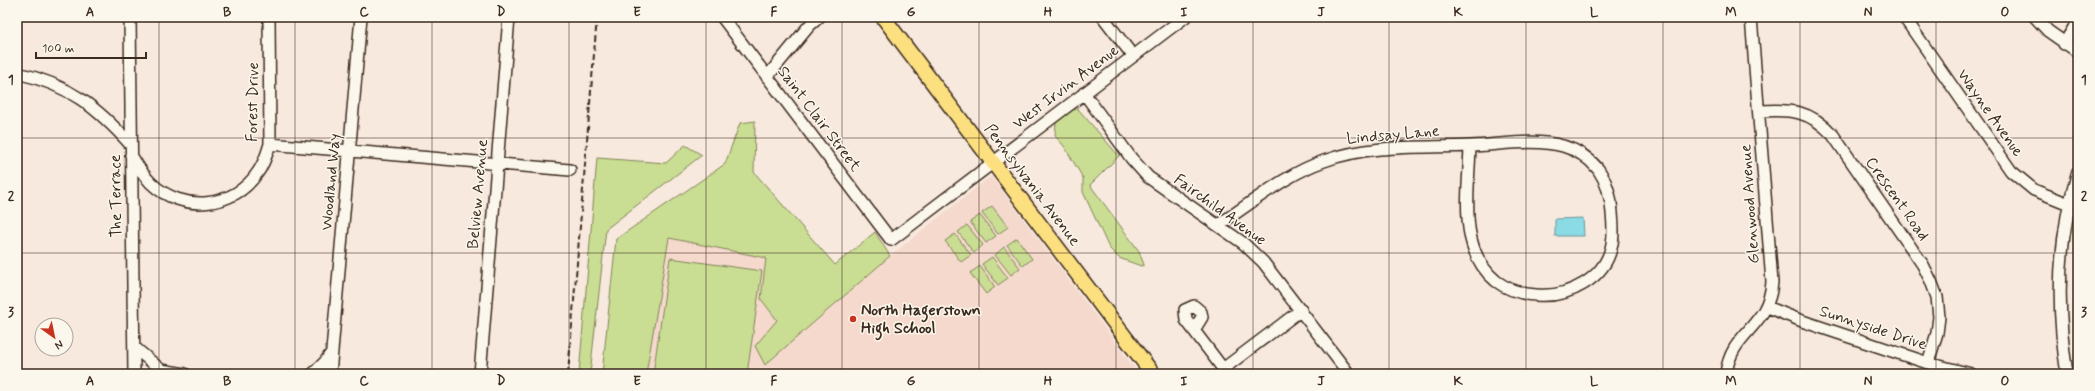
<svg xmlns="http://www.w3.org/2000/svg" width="2095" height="391" font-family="Mynerve,sans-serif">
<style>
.built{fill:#f5d9cd}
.green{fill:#c9dd93;stroke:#828458}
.water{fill:#8bdbe6;stroke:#6b9496}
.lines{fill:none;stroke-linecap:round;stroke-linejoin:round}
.minor-casing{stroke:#3b2a1e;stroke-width:14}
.major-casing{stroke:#3b2a1e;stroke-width:17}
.minor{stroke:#fbf7ec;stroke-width:11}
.major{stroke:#fce080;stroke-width:14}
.rail{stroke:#3b2a1e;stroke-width:2;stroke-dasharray:6 3;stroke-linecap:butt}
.grid{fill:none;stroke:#3b2a1e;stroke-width:1;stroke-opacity:0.55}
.poi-dot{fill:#c8321e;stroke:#fbf7ec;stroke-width:1.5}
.labels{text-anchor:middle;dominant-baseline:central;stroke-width:3;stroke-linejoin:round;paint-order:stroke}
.street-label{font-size:16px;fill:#3b2a1e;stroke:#fbf7ec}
.poi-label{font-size:16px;font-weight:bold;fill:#3b2a1e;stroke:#fbf7ec;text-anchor:start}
.neatline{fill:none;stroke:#3b2a1e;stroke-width:1.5}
.grid-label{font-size:13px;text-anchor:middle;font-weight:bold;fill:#3b2a1e}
</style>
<rect width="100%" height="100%" fill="#f8e9de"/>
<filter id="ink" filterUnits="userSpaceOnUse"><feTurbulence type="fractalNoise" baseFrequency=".025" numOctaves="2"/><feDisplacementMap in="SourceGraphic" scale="8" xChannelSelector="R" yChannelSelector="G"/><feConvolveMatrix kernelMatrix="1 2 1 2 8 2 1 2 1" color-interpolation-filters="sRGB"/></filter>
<g filter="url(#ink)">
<path class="built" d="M754 172 835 265 875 232 890 256 991 176 1139 374H602L616 239Z"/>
<path class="green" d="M1078 109 1119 156 1090 185 1139 251 1144 265 1141 266 1119 258 1109 248 1083 192V178L1064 146 1055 136 1056 122 1065 111Z
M755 121 754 172 835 265 875 232 890 256 765 365 755 346 777 320 761 299 766 258 669 238 646 374H602L616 239 725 164 740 123Z
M685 145 702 155 606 229 590 374H579L597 158 666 163Z
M992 206 1008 227 998 234 982 213Z
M980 215 996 236 986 243 970 222Z
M967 225 983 245 974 253 958 232Z
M955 234 971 255 961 262 945 241Z
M1017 238 1032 259 1023 266 1007 245Z
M1004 247 1020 268 1011 275 995 255Z
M992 257 1008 278 998 285 982 264Z
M670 258 762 271 747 374H653Z
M980 266 995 287 986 294 970 273Z"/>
<path class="water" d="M1583 218 1584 236H1555V219Z"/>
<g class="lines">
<g class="minor-casing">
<path id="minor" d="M130 17 134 374
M722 17 891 240 1185 17
M1103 17 1133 56
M1904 17 2011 171 2034 190 2069 204
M2035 17 2048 31 2078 52
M2064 44 2078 21
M17 73C68 84 97 107 131 145
M767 77 809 26 819 17
M1084 93 1131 158 1148 177 1243 243 1263 262 1349 374
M1759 111C1791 109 1810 110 1833 135L1923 265 1931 281 1937 297 1939 317 1937 333 1928 363
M270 144 570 170
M131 155C137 165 143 175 151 183 182 213 234 209 258 172 264 164 267 154 270 144L269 17
M1218 225C1252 203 1286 174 1324 161 1370 144 1422 148 1470 146 1500 145 1534 138 1563 146 1577 150 1589 158 1598 169 1607 182 1611 197 1612 213 1613 223 1614 233 1612 244 1606 279 1568 298 1536 295 1521 294 1508 290 1496 281 1457 249 1469 191 1470 146
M1767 307 1802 321 1928 363 1971 374
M1194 330 1202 317 1201 312 1194 306 1185 310 1186 320 1227 374
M134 347 161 370 185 374
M1223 369 1301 310
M313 374 325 362 332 352
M330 374 361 17
M480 374 509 17
M1726 374C1731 331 1769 328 1772 282L1751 17
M2067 374C2056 306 2057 239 2078 172"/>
</g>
<g class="major-casing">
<path id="major" d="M883 17 1153 374"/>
</g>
<use href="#minor" class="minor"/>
<use href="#major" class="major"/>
<path class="rail" d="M568 374 597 17"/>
</g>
</g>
<path class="grid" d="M159 17V374M295 17V374M432 17V374M569 17V374M706 17V374M842 17V374M979 17V374M1116 17V374M1253 17V374M1389 17V374M1526 17V374M1663 17V374M1800 17V374M1936 17V374M17 138H2078M17 253H2078"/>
<circle class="poi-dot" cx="853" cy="319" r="4"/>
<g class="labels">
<g class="street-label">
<text transform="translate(1066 87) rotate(-37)">West Irvin Avenue</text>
<text transform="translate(253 102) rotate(-89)">Forest Drive</text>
<text transform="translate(1990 113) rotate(55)">Wayne Avenue</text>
<text transform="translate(819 119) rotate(53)">Saint Clair Street</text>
<text transform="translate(1393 135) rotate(-5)">Lindsay Lane</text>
<text transform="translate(331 182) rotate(-85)">Woodland Way</text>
<text transform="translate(1032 185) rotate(53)">Pennsylvania Avenue</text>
<text transform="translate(478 194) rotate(-85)">Belview Avenue</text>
<text transform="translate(116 196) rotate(-91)">The Terrace</text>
<text transform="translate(1897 199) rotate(55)">Crescent Road</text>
<text transform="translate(1750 204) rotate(-94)">Glenwood Avenue</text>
<text transform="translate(1220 210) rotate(36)">Fairchild Avenue</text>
<text transform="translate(1873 328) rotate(18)">Sunnyside Drive</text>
</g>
<g class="poi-label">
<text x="861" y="310">North Hagerstown<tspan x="861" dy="18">High School</tspan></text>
</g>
</g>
<rect width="2095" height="391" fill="none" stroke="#fbf7ec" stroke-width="44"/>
<g transform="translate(54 337) rotate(147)"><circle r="19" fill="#fbf7ec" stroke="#aea59a"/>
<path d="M0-3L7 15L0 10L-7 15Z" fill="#c8321e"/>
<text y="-6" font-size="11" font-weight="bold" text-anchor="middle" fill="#3b2a1e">N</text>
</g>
<path d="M36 52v6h110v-6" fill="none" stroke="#3b2a1e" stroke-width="2"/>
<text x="42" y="52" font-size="12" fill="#3b2a1e" stroke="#fbf7ec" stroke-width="3" paint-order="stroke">100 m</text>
<rect x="22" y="22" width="2051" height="347" class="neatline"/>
<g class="grid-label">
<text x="90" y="16">A</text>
<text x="227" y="16">B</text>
<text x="364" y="16">C</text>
<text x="501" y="16">D</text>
<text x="637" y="16">E</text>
<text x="774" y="16">F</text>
<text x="911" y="16">G</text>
<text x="1048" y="16">H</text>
<text x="1184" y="16">I</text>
<text x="1321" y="16">J</text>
<text x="1458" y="16">K</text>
<text x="1594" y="16">L</text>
<text x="1731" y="16">M</text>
<text x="1868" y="16">N</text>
<text x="2005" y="16">O</text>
<text x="11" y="84">1</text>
<text x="2084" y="84">1</text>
<text x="11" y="200">2</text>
<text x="2084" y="200">2</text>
<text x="11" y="316">3</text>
<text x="2084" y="316">3</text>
<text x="90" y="385">A</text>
<text x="227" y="385">B</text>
<text x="364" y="385">C</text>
<text x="501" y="385">D</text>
<text x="637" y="385">E</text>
<text x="774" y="385">F</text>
<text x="911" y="385">G</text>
<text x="1048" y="385">H</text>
<text x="1184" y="385">I</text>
<text x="1321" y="385">J</text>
<text x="1458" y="385">K</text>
<text x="1594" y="385">L</text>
<text x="1731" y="385">M</text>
<text x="1868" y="385">N</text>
<text x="2005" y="385">O</text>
</g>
</svg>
